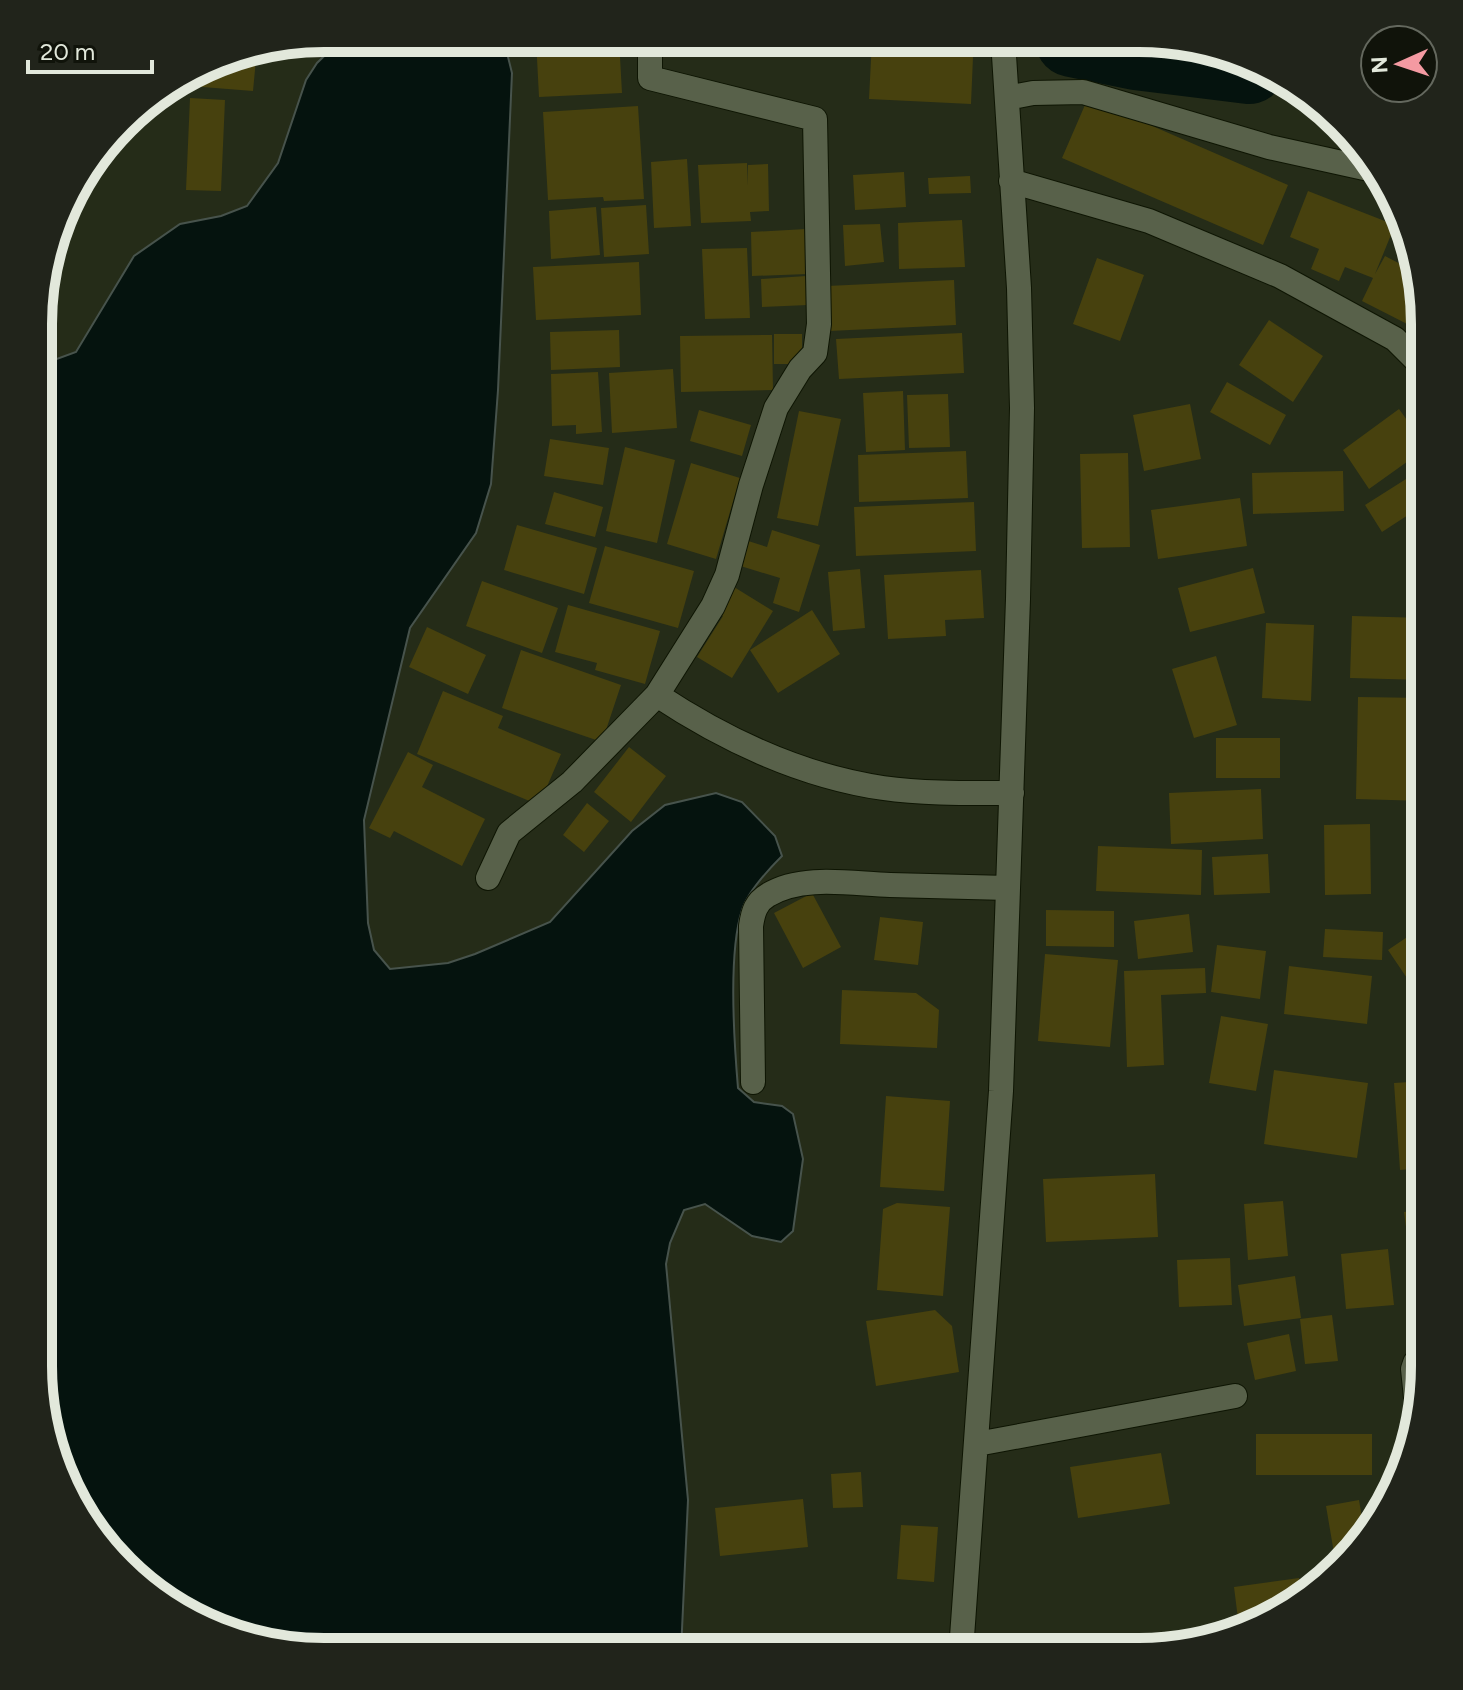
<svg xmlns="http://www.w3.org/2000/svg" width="1463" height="1690" font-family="Figtree,sans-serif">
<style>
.water{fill:#05130e;stroke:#47534c;stroke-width:2}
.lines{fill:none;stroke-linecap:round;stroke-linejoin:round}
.river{stroke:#05130e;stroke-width:74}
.building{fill:#47410e}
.minor-casing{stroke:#0e1503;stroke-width:26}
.minor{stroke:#58614a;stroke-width:24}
.rim{fill:none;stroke:#e2e8db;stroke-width:10}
</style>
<rect width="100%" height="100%" fill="#252c18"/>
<path class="water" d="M343 38 494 39 505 45 512 73 498 390 491 484 476 533 410 628 364 820 368 923 374 950 390 969 448 963 475 954 550 922 632 831 665 805 716 793 742 802 775 836 782 856C768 870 748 891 742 910 728 953 734 1041 738 1088L754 1102 782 1106 793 1114 803 1159 793 1231 781 1242 752 1236 705 1204 684 1210 670 1243 666 1264 688 1500 681 1651H305L181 1613 77 1509 38 1367 43 364 76 352 134 256 180 224 221 216 247 206 278 163 306 80 317 63Z"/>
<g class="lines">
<path class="river" d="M1072 40 1136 53 1249 67"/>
</g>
<path class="building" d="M536 39H619L622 93 539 97Z
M872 40H922V55L973 57 971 104 869 99Z
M257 49 253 91 177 85 232 53Z
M190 98 225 100 221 191 186 190Z
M1088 98 1288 185 1263 245 1062 158Z
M638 106 644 199 604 201 603 197 548 200 543 112Z
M687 159 691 226 654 228 651 162Z
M747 163 748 186V165L768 164 769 211 750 212 751 221 701 223 698 165Z
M904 172 906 207 855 210 853 175Z
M970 176 971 193 929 194 928 178Z
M1308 191 1395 225 1375 274 1385 256 1410 269 1421 310 1413 327 1362 301 1373 278 1345 267 1339 281 1311 269 1319 249 1290 237Z
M646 205 649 254 604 257 601 208Z
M596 207 600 255 551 259 549 211Z
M962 220 965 267 899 269 898 223Z
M880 224 884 262 845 266 843 225Z
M806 229 808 274 752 276 751 232Z
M747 248 750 318 705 319 702 249Z
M1097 258 1144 275 1120 341 1073 324Z
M639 262 641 315 536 320 533 267Z
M806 276 808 305 762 307 761 279Z
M954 280 956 325 829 331 827 286Z
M1423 317 1425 323V339L1413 327Z
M1269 320 1323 356 1293 402 1239 365Z
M619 330 620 367 551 370 550 332Z
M962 333 964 373 839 379 836 339Z
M774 334H802V364H774Z
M772 335 773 390 681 392 680 336Z
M673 369 677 428 612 433 609 373Z
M598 372 602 432 576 434V425L552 426 551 374Z
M1227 382 1286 415 1270 445 1210 412Z
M903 391 905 450 866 452 863 393Z
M948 394 950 447 909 448 907 395Z
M1190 404 1201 459 1144 471 1133 415Z
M1399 409 1425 445V449L1369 489 1343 450Z
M699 410 751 425 742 456 690 441Z
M799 411 841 419 818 526 777 518Z
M550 439 609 448 603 485 544 476Z
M625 447 675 460 657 543 606 531Z
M966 451 968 498 859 502 858 455Z
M1128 453 1130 547 1082 548 1080 454Z
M691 463 740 478 716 559 667 544Z
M1425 467V504L1382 532 1365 505Z
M1343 471 1344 511 1253 514 1252 473Z
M554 492 603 507 595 537 545 524Z
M1240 498 1247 546 1158 559 1151 510Z
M974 502 976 551 856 556 854 507Z
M517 525 597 548 584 594 504 570Z
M772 530 820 545 799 612 773 603 780 578 734 564 742 539 767 547Z
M605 546 694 571 678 628 589 603Z
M1253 568 1265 613 1190 632 1178 588Z
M860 569 865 628 833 631 828 572Z
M981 570 984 618 945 620 946 636 888 639 884 575Z
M482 581 558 608 542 653 466 626Z
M734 587 773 611 732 678 697 657 723 616 718 613Z
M568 605 660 631 645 684 595 670 597 663 555 652Z
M812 610 840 654 778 693 750 650Z
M1352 616 1425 618V680L1350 678Z
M1266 623 1314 625 1311 701 1262 698Z
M427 627 486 655 468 694 409 667Z
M521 650 621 685 602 742 502 708Z
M1216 656 1237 725 1194 738 1172 669Z
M443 691 503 716 498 728 561 754 539 805 417 754Z
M1358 697 1425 698V801L1356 799Z
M1216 738H1280V778H1216Z
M629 747 666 776 631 822 594 792Z
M408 752 433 765 422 787 485 819 462 866 394 831 390 838 369 828Z
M1261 789 1263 839 1171 844 1169 793Z
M587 803 609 821 584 852 563 835Z
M1370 824 1371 894 1325 895 1324 825Z
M1098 846 1202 850 1201 895 1096 891Z
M1268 854 1270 893 1214 895 1212 857Z
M812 893 841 947 803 968 774 913Z
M1046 910 1114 911V947L1046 946Z
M1189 914 1193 952 1138 959 1134 921Z
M880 917 923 922 918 965 874 960Z
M1425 925V987L1417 993 1388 950Z
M1325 929 1383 932 1382 960 1323 957Z
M1217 945 1266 951 1260 999 1211 992Z
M1045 954 1118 960 1110 1047 1038 1041Z
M1289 966 1372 976 1367 1024 1284 1014Z
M1205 968 1206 993 1161 995 1164 1065 1127 1067 1124 971Z
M842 990 916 993 939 1010 937 1048 840 1044Z
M1221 1016 1268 1024 1256 1091 1209 1083Z
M1274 1070 1368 1083 1357 1158 1264 1144Z
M1425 1081 1424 1168 1400 1170 1394 1083Z
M886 1096 950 1101 944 1191 880 1187Z
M1155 1174 1158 1237 1046 1242 1043 1179Z
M1283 1201 1288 1256 1248 1260 1244 1204Z
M897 1203 950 1207 943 1296 877 1290 883 1209Z
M1424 1209V1316H1418L1404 1212Z
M1388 1249 1394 1305 1346 1309 1341 1254Z
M1230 1258 1232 1305 1179 1307 1177 1260Z
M1295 1276 1301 1318 1244 1326 1238 1285Z
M935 1310 952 1326 959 1372 876 1386 866 1321Z
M1332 1315 1338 1361 1305 1364 1300 1319Z
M1289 1334 1296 1371 1255 1380 1247 1343Z
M1256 1434H1372V1475H1256Z
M1161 1453 1170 1504 1078 1518 1070 1467Z
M861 1472 863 1507 833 1508 831 1474Z
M803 1499 808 1547 720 1556 715 1508Z
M1359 1500 1365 1536 1341 1558 1335 1559 1326 1506Z
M901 1525 938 1527 934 1582 897 1579Z
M1299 1578 1301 1596 1282 1613 1239 1627 1234 1587Z"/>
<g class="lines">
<g class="minor-casing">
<path id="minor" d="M650 39V78L815 119 819 324 815 353 800 369 776 408 751 485 727 575 713 606 657 695
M1007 98 1033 93 1083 92 1269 147 1378 171
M1011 181 1149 221 1280 276 1395 339 1425 369
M488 878 509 833 572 782 657 695C725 740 801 776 883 788 926 794 970 793 1012 793
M753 1082 751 926C753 912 756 902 768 895 802 874 853 884 890 885 930 886 969 887 1008 888
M1417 1407 1413 1369 1415 1363 1424 1359
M977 1444 1235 1396
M961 1651 1001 1091 1018 599 1022 408 1019 288 1003 40"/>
</g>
<use href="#minor" class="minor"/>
</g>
<path d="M0 0H1463V1690H0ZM324 52H1139A272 272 0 0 1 1411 324V1366A272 272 0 0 1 1139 1638H324A272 272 0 0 1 52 1366V324A272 272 0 0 1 324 52Z" fill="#21241b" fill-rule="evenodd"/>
<path class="rim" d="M324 52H1139A272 272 0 0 1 1411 324V1366A272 272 0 0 1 1139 1638H324A272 272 0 0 1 52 1366V324A272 272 0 0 1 324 52Z"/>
<g transform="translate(1399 64) rotate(267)"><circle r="38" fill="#10130a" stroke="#64685e" stroke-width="2"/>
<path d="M0-6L14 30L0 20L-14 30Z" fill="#f49aa2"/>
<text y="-12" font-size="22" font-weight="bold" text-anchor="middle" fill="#e2e8db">N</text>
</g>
<path d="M28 60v12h124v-12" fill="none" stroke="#e2e8db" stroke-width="4"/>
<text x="40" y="60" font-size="24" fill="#e2e8db" stroke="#10130a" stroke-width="6" paint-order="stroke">20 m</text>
</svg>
